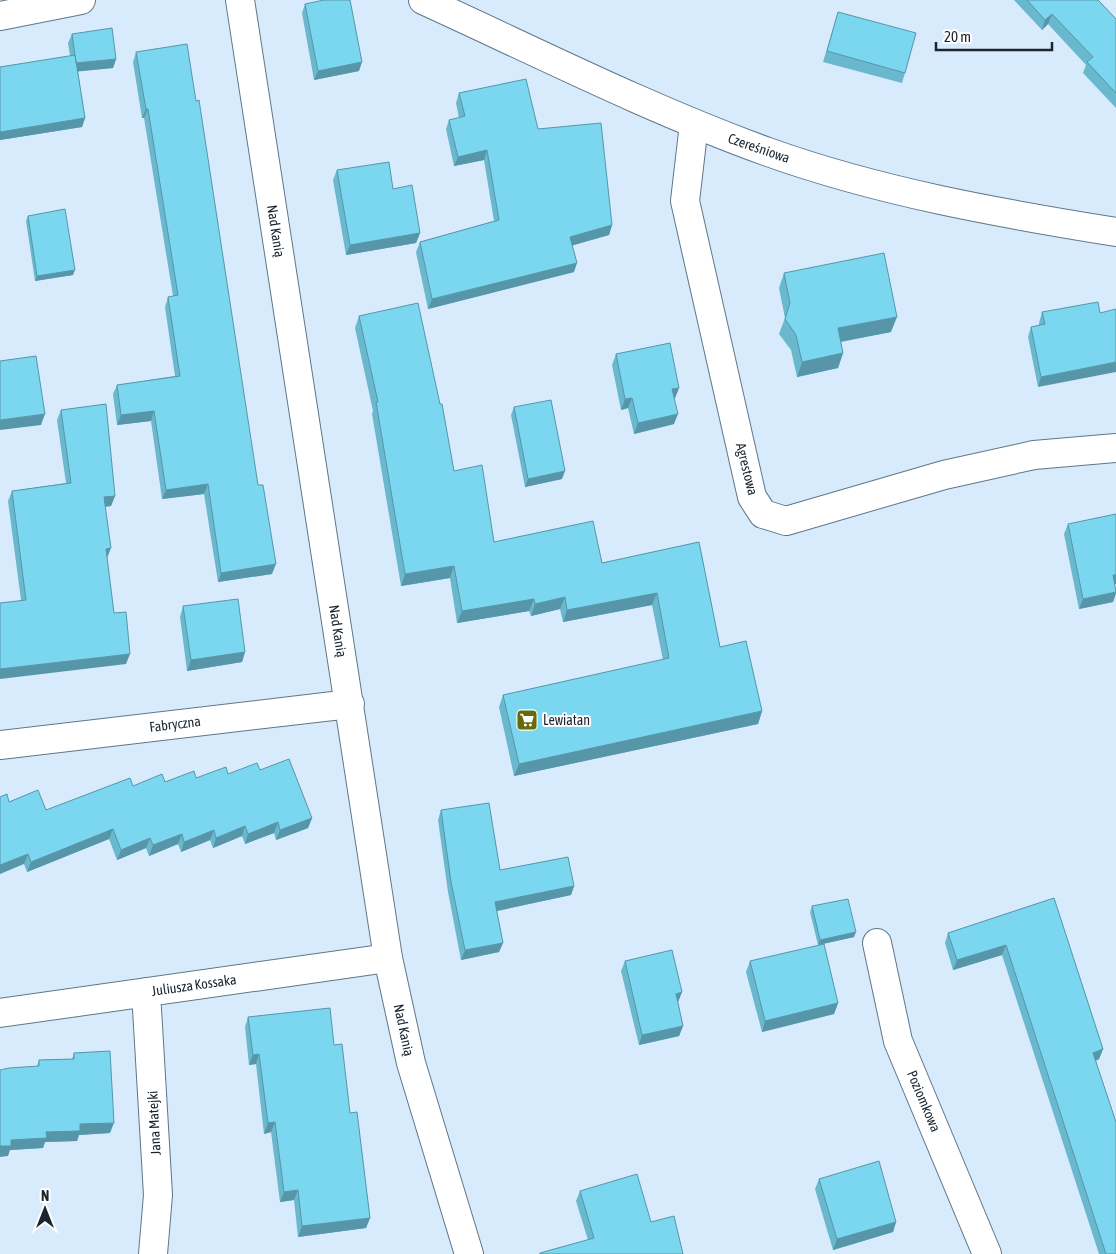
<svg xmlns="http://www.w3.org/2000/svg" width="1116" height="1254" font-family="'Asap Condensed',sans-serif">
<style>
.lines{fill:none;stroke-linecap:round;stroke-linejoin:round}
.minor-casing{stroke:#5f7689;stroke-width:30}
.tertiary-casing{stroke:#5f7689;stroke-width:30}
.minor{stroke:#fff;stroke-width:28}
.tertiary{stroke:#fff;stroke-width:28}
.wall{fill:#6ab8ce}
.shaded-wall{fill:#5696a8}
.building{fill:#7bd6f0;stroke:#5696a8}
.labels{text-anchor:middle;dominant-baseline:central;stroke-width:4;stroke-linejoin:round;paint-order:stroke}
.street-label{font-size:14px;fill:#1b252d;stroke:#fff}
.poi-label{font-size:14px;fill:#1b252d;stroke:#fff;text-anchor:start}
</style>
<rect width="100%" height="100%" fill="#d7ebfd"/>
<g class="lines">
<g class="minor-casing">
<path id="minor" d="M423 0C537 52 649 109 768 152 880 192 998 213 1116 232
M0 16 81 0
M694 124 685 201 752 497 763 514 786 521 944 475 1034 455 1116 448
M877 943 898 1041 987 1254
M146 992 158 1195 153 1254
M0 1013 388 958"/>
</g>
<g class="tertiary-casing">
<path id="tertiary" d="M240 0 388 958 411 1063 469 1254
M0 745 350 704"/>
</g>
<use href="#minor" class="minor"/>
<use href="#tertiary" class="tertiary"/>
</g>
<path class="wall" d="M1014 0H1098L1116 19V108L1083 73 1086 65 1048 24 1042 30Z
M305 4 359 71 314 80 302 13Z
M838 12 905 73 902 83 823 62Z
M72 34 116 59 113 68 78 71 85 118 82 127 0 140V67L70 56 68 43Z
M136 52 258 485 272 574 218 582 204 494 162 499 151 421 117 425 113 394 117 385 175 376 165 307 168 297 173 296 144 118H142L133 62Z
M459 93 538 129 612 225 609 235 573 245 574 272 428 309 416 252 420 242 494 221 484 160 454 166 446 129 449 120 459 118 456 103Z
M337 170 393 189 420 233 416 243 346 255 333 180Z
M28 216 73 275 35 281 26 221Z
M784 273 891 332 841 342 843 353 838 368 797 377 791 350 779 334 785 318 779 288Z
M1042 312 1100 313 1038 387 1028 337 1031 327 1039 325V323Z
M359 316 454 471 494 542 602 563 699 542 720 647 762 711 758 724 514 776 499 707 503 695 663 660 652 605 563 622 560 609 531 616 529 611 457 623 450 578 401 586 372 414 373 411 355 328Z
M616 354 679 388 675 398H674V424L634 434 628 408 621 410 612 365Z
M514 407 562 479 525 487 511 415Z
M61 410 115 496 111 506 105 507 107 558 114 613 126 664 21 600 8 501 12 491 66 483 57 420Z
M1068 524 1115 585 1116 594 1113 602 1079 609 1064 534Z
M183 606 245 652 242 662 187 671 180 617Z
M260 770 312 818 308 828 276 840 274 833 245 844 242 836 213 848 210 840 181 852 178 844 149 856 146 848 117 860 109 839 27 872 24 864 9 802 46 810 133 786Z
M441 810 500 870 574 886 571 895 497 911 503 943 499 952 461 960 448 892 438 820Z
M1054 898 1103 1049 1099 1059 1096 1061 1116 1254H1099L1002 955 953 970 945 943 948 933Z
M812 906 854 937 818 945 810 912Z
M625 961 682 992 678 1002 683 1026 679 1036 639 1045 621 971Z
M750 961 838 1003 834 1014 762 1032 746 972Z
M248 1017 334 1045 350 1113 370 1218 366 1228 298 1237 294 1200 280 1202 271 1132 264 1134 256 1064 249 1065 245 1027Z
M74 1053 110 1133 79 1135 77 1141 45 1142 43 1148 10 1150 8 1156 39 1060 72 1059Z
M819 1179 896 1222 893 1232 833 1250 815 1189Z
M580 1191 651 1222 683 1254H539L540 1253 588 1240 576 1201Z"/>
<path class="shaded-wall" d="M1052 14 1048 24 1042 30 1045 20Z
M116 59 113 68 73 72 76 63Z
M362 62 359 71 314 80 318 71Z
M146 109H148L144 118H142Z
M85 118 82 127 0 140V132Z
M487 150 484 160 454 166 458 157Z
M612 225 609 235 567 247 570 237Z
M420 233 416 243 346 255 350 245Z
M577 263 574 272 428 309 432 299Z
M75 270 73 275 35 281 37 276Z
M897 317 891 332 833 343 838 328Z
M843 353 838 368 797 377 802 362Z
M1116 362V372L1038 387 1041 377Z
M679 388 675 398 669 399 672 389Z
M632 398 628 408 621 410 625 399Z
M154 411 151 421 117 425 121 415Z
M45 414 41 425 0 430V420Z
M678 414 674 424 634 434 638 423Z
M565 471 562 479 525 487 528 479Z
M208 484 204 494 162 499 166 490Z
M115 496 111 506 100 507 104 497Z
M111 548 107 558 106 549Z
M276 564 272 574 218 582 221 573Z
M454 566 450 578 401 586 405 574Z
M1113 575H1116V584L1110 586Z
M1116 592 1113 602 1079 609 1083 599Z
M657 593 652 605 563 622 567 610Z
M565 597 560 609 531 616 535 604Z
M534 599 529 611 457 623 462 611Z
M245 652 242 662 187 671 191 660Z
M130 654 126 664 0 679V669Z
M762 711 758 724 514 776 519 764Z
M312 818 308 828 276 840 280 830Z
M278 822 274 833 245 844 248 834Z
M245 826 242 836 213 848 216 838Z
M113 829 109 839 27 872 31 862Z
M214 830 210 840 181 852 184 842Z
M182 834 178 844 149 856 153 845Z
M150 838 146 848 117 860 121 850Z
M28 854 24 864 0 874V865Z
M574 886 571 895 492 912 495 902Z
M856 932 854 937 818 945 820 940Z
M503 943 499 952 461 960 465 950Z
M1006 945 1002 955 953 970 957 960Z
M682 992 678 1002 676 994Z
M838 1003 834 1014 762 1032 765 1021Z
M683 1026 679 1036 639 1045 642 1035Z
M1103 1049 1099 1059 1090 1063 1093 1053Z
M259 1054 256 1064 249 1065 253 1055Z
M275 1122 271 1132 264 1134 268 1123Z
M114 1123 110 1133 79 1135 77 1141 45 1142 43 1148 10 1150 8 1156 0 1157V1146L11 1140 80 1124Z
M298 1190 294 1200 280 1202 284 1192Z
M370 1218 366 1228 298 1237 302 1226Z
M896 1222 893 1232 833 1250 837 1239Z"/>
<path class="building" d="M324 0H350L362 62 318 71 305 4Z
M1027 0H1098L1116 19V93L1087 62 1093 57 1052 14 1045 20Z
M838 12 916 33 905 73 827 51Z
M112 28 116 59 76 63 72 34Z
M187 44 196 101 199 100 258 485H263L276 564 221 573 208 484 166 490 154 411 121 415 117 385 180 376 168 297 178 295 148 109H146L136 52Z
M75 55 85 118 0 132V67Z
M526 79 538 129 601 123 612 225 570 237 577 263 432 299 420 242 499 220 487 150 458 157 449 120 465 116 459 93Z
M389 162 393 189 412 185 420 233 350 245 337 170Z
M65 209 75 270 37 276 28 216Z
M884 253 897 317 838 328 843 353 802 362 796 335 785 319 790 303 784 273Z
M1098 302 1100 313 1116 309V362L1041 377 1031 327 1045 324 1042 312Z
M418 303 440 404H442L454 471 482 465 494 542 593 521 602 563 699 542 720 647 746 641 762 711 519 764 503 695 669 658 657 593 567 610 565 597 535 604 534 599 462 611 454 566 405 574 376 402H378L359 316Z
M670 343 679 388 672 389 678 414 638 423 632 398 625 399 616 354Z
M36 356 45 414 0 420V361Z
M551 400 565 471 528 479 514 407Z
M106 404 115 496 104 497 111 548 106 549 114 613 126 612 130 654 0 669V603L26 600 12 491 71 483 61 410Z
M1116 514V575H1113L1116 592 1083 599 1068 524Z
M238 599 245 652 191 660 183 606Z
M289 759 312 818 280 830 278 822 248 834 245 826 216 838 214 830 184 842 182 834 153 845 150 838 121 850 113 829 31 862 28 854 0 865V797L7 794 9 802 38 790 46 810 130 778 133 786 162 774 165 782 194 771 196 778 226 767 228 774 257 763 260 770Z
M489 803 500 870 568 857 574 886 495 902 503 943 465 950 451 882 441 810Z
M1054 898 1103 1049 1093 1053 1116 1122V1254H1106L1006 945 957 960 948 933Z
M848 899 856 932 820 940 812 906Z
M824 944 838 1003 765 1021 750 961Z
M672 950 682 992 676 994 683 1026 642 1035 625 961Z
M330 1008 334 1045 342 1044 350 1113 357 1112 370 1218 302 1226 298 1190 284 1192 275 1122 268 1123 259 1054 253 1055 248 1017Z
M110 1051 114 1123 80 1124V1131L46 1132 47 1138 11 1140V1146H0V1070L9 1068 39 1066V1060L74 1059V1053Z
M879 1161 896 1222 837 1239 819 1179Z
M637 1174 651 1222 674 1216 683 1254H540V1253L594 1238 580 1191Z"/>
<defs>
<g id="supermarket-square" transform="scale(1.125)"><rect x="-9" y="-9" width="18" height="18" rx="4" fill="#646a0e" stroke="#fff"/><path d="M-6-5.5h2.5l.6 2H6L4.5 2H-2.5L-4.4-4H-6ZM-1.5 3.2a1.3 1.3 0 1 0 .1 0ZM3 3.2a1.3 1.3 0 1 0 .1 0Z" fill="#fff"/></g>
</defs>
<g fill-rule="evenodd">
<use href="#supermarket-square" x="527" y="720"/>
</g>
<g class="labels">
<g class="street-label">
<text transform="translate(759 148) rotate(19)">Czereśniowa</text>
<text transform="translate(276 231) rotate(81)">Nad Kanią</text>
<text transform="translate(747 469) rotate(76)">Agrestowa</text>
<text transform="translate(338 631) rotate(81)">Nad Kanią</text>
<text transform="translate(175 724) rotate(-7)">Fabryczna</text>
<text transform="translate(194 985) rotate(-8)">Juliusza Kossaka</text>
<text transform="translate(404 1030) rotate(78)">Nad Kanią</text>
<text transform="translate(924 1101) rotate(67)">Poziomkowa</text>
<text transform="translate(154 1123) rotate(-93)">Jana Matejki</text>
</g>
<g class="poi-label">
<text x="543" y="720">Lewiatan</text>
</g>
</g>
<g transform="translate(45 1209)" stroke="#ffffff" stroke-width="4" paint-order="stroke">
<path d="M0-4L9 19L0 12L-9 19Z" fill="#1b252d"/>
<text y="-8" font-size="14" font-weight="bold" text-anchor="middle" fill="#1b252d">N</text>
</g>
<path d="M936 42v8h116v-8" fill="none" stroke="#1b252d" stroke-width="2.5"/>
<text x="944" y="42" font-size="15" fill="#1b252d" stroke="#ffffff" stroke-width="4" paint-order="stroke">20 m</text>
</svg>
